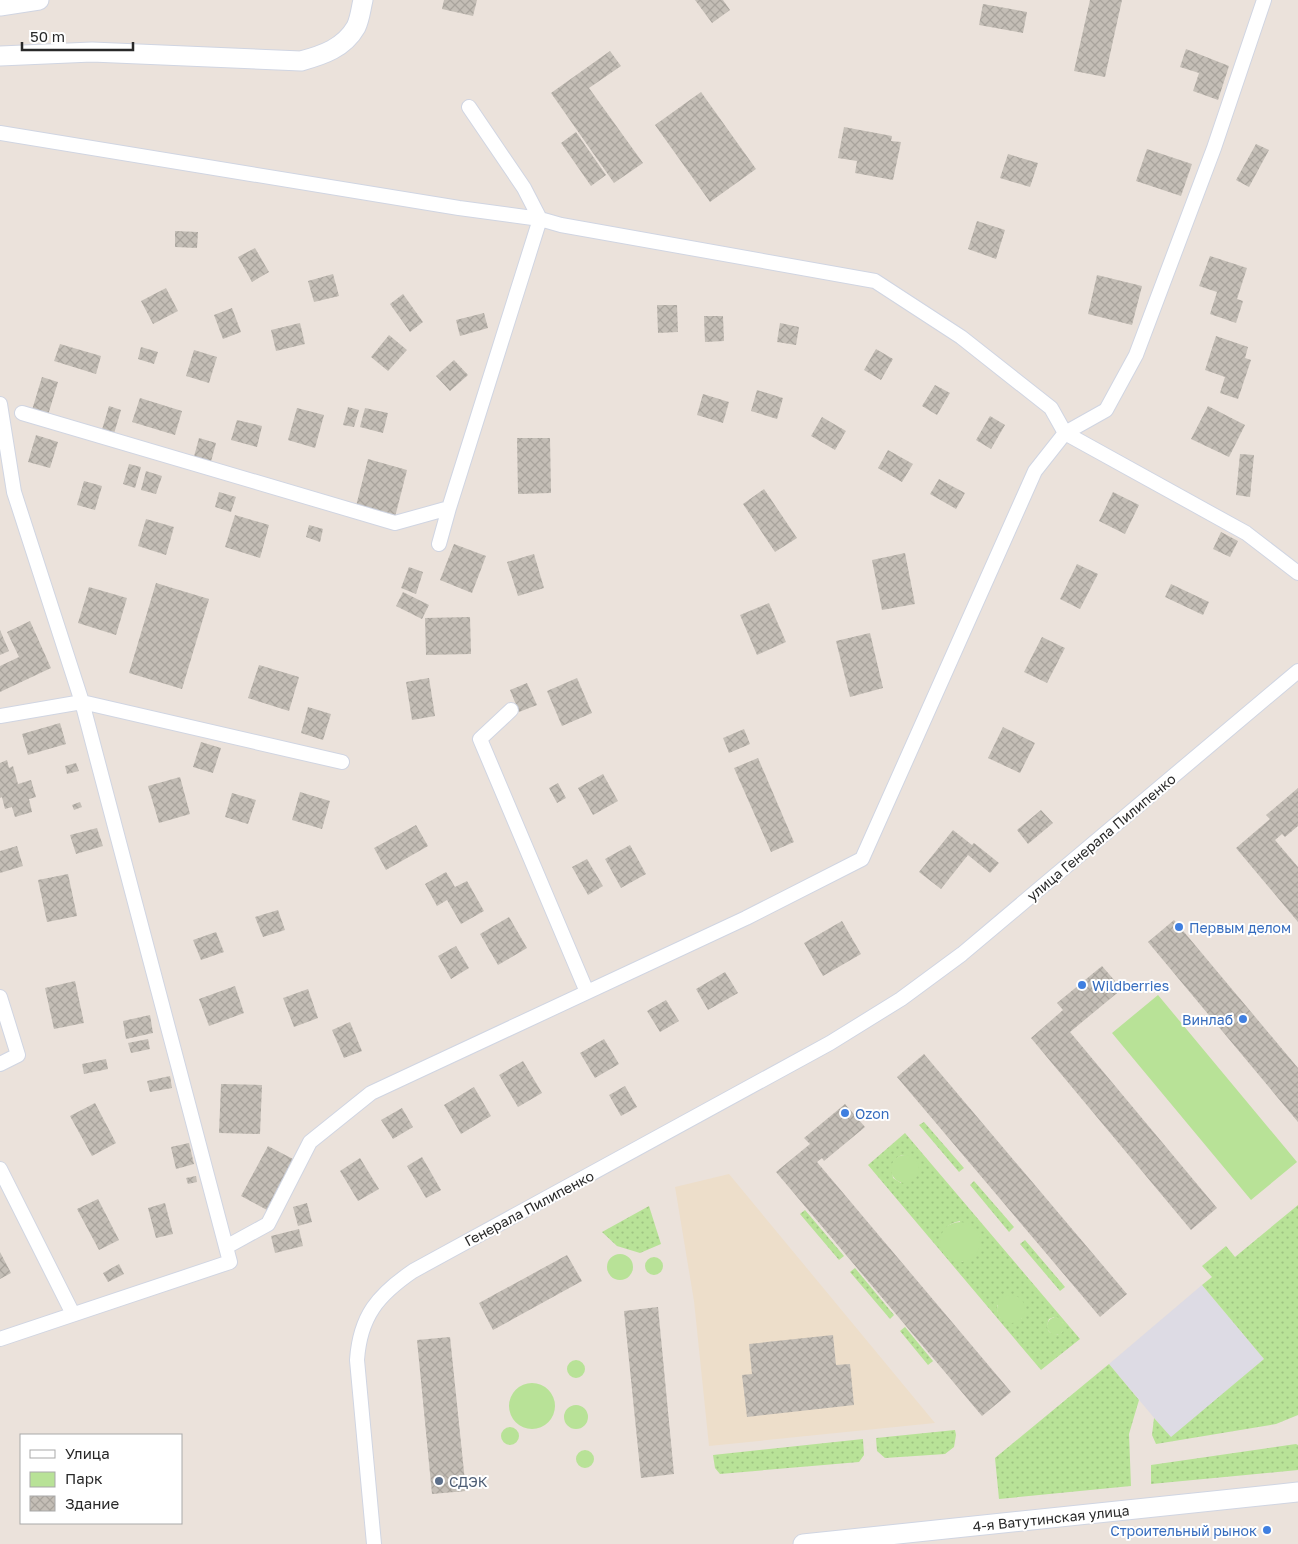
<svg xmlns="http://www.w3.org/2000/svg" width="1298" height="1544" font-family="'Golos Text',sans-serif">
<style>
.industrial{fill:#dddbe4}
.education{fill:#eddeca}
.grass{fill:url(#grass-dots);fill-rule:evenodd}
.park{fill:#b8e297}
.building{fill:url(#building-cross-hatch)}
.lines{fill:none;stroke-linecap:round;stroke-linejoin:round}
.street-casing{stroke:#d0d5e2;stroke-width:16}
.secondary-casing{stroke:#d0d5e2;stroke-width:21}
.street{stroke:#fff;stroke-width:14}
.secondary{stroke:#fff;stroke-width:19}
.shop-dot{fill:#3f7fe0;stroke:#fff;stroke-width:2}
.service-dot{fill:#5c6f8a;stroke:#fff;stroke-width:2}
.labels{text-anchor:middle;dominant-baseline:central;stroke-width:4;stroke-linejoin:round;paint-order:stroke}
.street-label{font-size:14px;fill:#292929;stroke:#fff}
.shop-label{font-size:14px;fill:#366cbe;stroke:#fff;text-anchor:start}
.service-label{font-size:14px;fill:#4e5e75;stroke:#fff;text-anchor:start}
</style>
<defs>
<pattern id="grass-dots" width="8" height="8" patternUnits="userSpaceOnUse" patternTransform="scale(1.25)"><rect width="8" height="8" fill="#b8e297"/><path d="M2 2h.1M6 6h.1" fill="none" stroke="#9ec282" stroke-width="1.8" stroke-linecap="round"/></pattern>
<pattern id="building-cross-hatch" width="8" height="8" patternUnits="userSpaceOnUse" patternTransform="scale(1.25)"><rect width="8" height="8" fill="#c4beb6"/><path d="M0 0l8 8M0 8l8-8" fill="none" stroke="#a8a39c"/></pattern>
</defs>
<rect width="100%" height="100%" fill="#ebe2db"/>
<path class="industrial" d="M1202 1285 1264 1359 1171 1438 1109 1364Z"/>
<path class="education" d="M729 1174 935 1423 709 1446 694 1301 675 1187Z"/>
<path class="grass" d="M924 1122 964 1168 959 1172 919 1125Z
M905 1133 1080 1339 1041 1370 868 1165ZM902 1155H906L901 1183 893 1178C892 1167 890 1160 902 1155ZM960 1221 963 1262 950 1259 942 1250C943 1234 943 1224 960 1221ZM1022 1302 1024 1310 1021 1319 1000 1318 997 1310V1305ZM1054 1317 1062 1332 1057 1335 1049 1332 1047 1325 1049 1319Z
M974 1181 1014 1227 1009 1232 970 1185Z
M1298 1205V1415L1276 1424 1156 1444 1152 1435 1154 1418 1171 1437 1264 1359 1202 1285 1212 1277 1202 1266 1226 1246 1235 1257Z
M649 1206 661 1244 640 1253 617 1246 602 1232Z
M805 1210 844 1256 839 1260 800 1214Z
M1025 1240 1065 1287 1060 1291 1020 1244Z
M855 1268 894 1315 890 1319 850 1272Z
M905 1327 933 1361 928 1365 900 1331Z
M1109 1364 1139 1400 1129 1434 1131 1486 999 1499 995 1458Z
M955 1430 956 1435 954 1447 945 1454 885 1458 877 1451 876 1438Z
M863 1439 864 1455 859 1462 720 1474 715 1468 713 1455Z
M1296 1444 1298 1445V1470L1151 1484V1465Z"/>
<path class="park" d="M1158 995 1297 1162 1251 1200 1112 1033Z
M891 1169a14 14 0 1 1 28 0a14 14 0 1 1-28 0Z
M940 1242a20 20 0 1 1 40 0a20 20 0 1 1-40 0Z
M607 1267a13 13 0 1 1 26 0a13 13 0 1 1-26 0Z
M645 1266a9 9 0 1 1 18 0a9 9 0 1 1-18 0Z
M997 1309a14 14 0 1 1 28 0a14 14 0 1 1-28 0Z
M1047 1326a9 9 0 1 1 18 0a9 9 0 1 1-18 0Z
M567 1369a9 9 0 1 1 18 0a9 9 0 1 1-18 0Z
M509 1406a23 23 0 1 1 46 0a23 23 0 1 1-46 0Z
M564 1417a12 12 0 1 1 24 0a12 12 0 1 1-24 0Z
M501 1436a9 9 0 1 1 18 0a9 9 0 1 1-18 0Z
M576 1459a9 9 0 1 1 18 0a9 9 0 1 1-18 0Z"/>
<path class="building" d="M444 0H477L473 16 442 9Z
M695 0H723L730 10 712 23Z
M1090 0H1122L1105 77 1074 71Z
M983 4 1027 12 1023 33 979 25Z
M1186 49 1229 66 1218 100 1193 91 1199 73 1180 67Z
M610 51 621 66 589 88 643 163 614 183 551 93Z
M701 92 756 169 710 202 655 125Z
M844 127 892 136 891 141 901 142 893 180 855 173 857 161 838 158Z
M576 132 606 175 591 186 561 143Z
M1256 144 1269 150 1249 187 1236 180Z
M1147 149 1192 164 1181 196 1136 181Z
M1008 154 1038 163 1030 187 1000 178Z
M977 221 1005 230 996 259 968 249Z
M175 231 198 232 197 248 175 247Z
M255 248 269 272 252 282 238 257Z
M1210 256 1247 268 1237 299 1243 301 1236 323 1210 314 1217 292 1199 286Z
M333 274 339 296 314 302 308 281Z
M1097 275 1142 286 1132 325 1088 314Z
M166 288 178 311 153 324 141 301Z
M403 294 423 322 410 332 390 304Z
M657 305H677L678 332 658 333Z
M232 308 241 332 223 339 214 315Z
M484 313 488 328 460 336 456 320Z
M704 316H723L724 341 705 342Z
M300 323 305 344 276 351 271 330Z
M780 323 799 327 796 345 777 342Z
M389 335 407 350 388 371 371 357Z
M1216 336 1248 347 1245 358 1251 360 1238 399 1220 393 1225 377 1205 370Z
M60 344 101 356 96 374 54 361Z
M141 347 158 352 154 364 138 359Z
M876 349 893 359 881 380 864 370Z
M194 350 217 357 209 383 186 376Z
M454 360 468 375 450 391 436 376Z
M42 377 58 382 48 415 32 410Z
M935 385 950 393 937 415 922 406Z
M757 390 783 398 777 419 751 411Z
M703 394 729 402 723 423 697 415Z
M140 398 182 411 175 435 132 422Z
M109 406 121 410 113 437 101 433Z
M1208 406 1245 425 1229 457 1191 439Z
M348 407 359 410 354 427 343 425Z
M297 408 324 415 315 448 288 440Z
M365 408 388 413 383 433 360 427Z
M990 416 1005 425 991 449 976 440Z
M822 417 846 431 835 450 811 436Z
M237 420 262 426 257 447 231 440Z
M36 435 58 442 50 468 28 462Z
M199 438 216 443 209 469 192 464Z
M517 438H550L551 493 518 494Z
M888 450 913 464 902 482 878 468Z
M1240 454 1254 455 1250 497 1236 495Z
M368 459 407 470 395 517 356 506Z
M129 464 141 467 135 488 123 484Z
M146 471 162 476 156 494 141 490Z
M939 479 965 493 956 509 930 494Z
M84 481 102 486 95 510 77 505Z
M764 489 797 538 775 552 743 504Z
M219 492 236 497 231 512 215 507Z
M1113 492 1139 505 1125 534 1099 521Z
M235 515 269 525 260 558 225 547Z
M146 519 174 527 166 555 138 546Z
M309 525 323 529 320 542 306 537Z
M1221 532 1238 541 1230 557 1213 549Z
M454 544 486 556 472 593 440 580Z
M905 553 915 604 882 610 872 560Z
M534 554 544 588 518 596 507 562Z
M1077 564 1098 574 1080 609 1060 599Z
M409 567 423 572 416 594 401 588Z
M156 583 209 599 182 689 129 673Z
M1171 584 1209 602 1203 615 1165 597Z
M89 587 127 598 116 635 78 623Z
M403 592 429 605 422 619 396 606Z
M769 603 786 642 757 655 740 615Z
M470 617 471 654 426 655 425 618Z
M30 621 51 668 0 692V666L19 657 7 632Z
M0 630 9 651 0 655Z
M870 633 883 688 850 697 836 641Z
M1042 637 1065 648 1047 683 1024 672Z
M259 665 299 677 289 711 248 698Z
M429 678 435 716 412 720 406 682Z
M577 678 592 713 562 726 547 691Z
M527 683 537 705 519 712 510 690Z
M308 707 331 714 323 740 301 733Z
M60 723 66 744 28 755 22 734Z
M1003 727 1035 743 1020 773 988 758Z
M744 729 750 744 729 753 723 738Z
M201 742 221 748 213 773 193 767Z
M758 758 794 842 771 852 734 768Z
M7 760 9 768 13 766 18 784 31 780 36 797 29 799 32 812 15 817 12 807 5 809 2 797 0 798V763Z
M76 763 79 771 67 774 65 766Z
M603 774 618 801 593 815 578 788Z
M180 777 190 814 159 823 148 786Z
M558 783 566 798 557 803 549 788Z
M1298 788V826L1285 837 1282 834 1275 840 1298 867V922L1236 848 1270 819 1266 815Z
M300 792 330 801 322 829 292 820Z
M232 793 256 800 248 824 225 817Z
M80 802 82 807 74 810 72 805Z
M1041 810 1053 823 1028 844 1017 830Z
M416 825 428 846 386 870 374 848Z
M97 828 103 846 76 854 70 835Z
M953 830 972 845 974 843 999 863 990 873 968 855 941 889 919 872Z
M630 845 646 874 621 888 605 859Z
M17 846 23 866 0 873V851Z
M587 859 603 886 588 895 572 867Z
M446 872 455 887 467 881 484 911 461 924 447 900 437 906 425 884Z
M68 874 77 916 47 922 38 880Z
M278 910 285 930 263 937 255 917Z
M509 917 527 948 498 965 480 934Z
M1174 920 1298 1068V1122L1148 942Z
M842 921 861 954 823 976 804 943Z
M216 932 224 952 201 960 193 940Z
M456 946 469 968 451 979 438 956Z
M1102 966 1122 989 1070 1032 1217 1208 1191 1230 1031 1038 1063 1010 1057 1003Z
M725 972 738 993 708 1010 696 989Z
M75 981 84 1023 54 1029 45 988Z
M235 986 244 1013 209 1026 199 999Z
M308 989 318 1018 294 1027 283 998Z
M666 1000 679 1021 660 1032 647 1011Z
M150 1015 153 1033 126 1039 123 1021Z
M350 1022 362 1051 344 1058 332 1030Z
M148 1039 150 1049 131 1053 128 1043Z
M604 1039 619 1064 595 1078 580 1053Z
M924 1054 1127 1294 1100 1317 897 1077Z
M106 1059 108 1069 84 1074 82 1064Z
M523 1061 542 1093 518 1107 499 1075Z
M170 1076 172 1088 150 1092 147 1081Z
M221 1084 262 1085 260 1134 219 1133Z
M625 1086 637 1107 621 1116 609 1095Z
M474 1087 491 1116 461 1134 444 1105Z
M95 1103 116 1143 92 1156 70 1116Z
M845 1104 865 1127 824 1161 822 1158 817 1162 1011 1392 982 1416 776 1172 810 1144 804 1138Z
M402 1108 413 1127 393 1139 381 1120Z
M189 1143 194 1164 176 1169 171 1147Z
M268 1146 293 1159 267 1210 241 1196Z
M422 1157 441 1190 426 1198 407 1166Z
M360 1158 379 1189 358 1201 340 1171Z
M196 1176 197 1182 188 1184 186 1178Z
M98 1199 119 1240 99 1250 77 1209Z
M165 1203 173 1234 156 1238 148 1208Z
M307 1203 312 1222 298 1226 293 1207Z
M299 1229 303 1246 275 1253 271 1236Z
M0 1252 11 1273 0 1279Z
M567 1255 582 1281 493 1330 479 1303Z
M119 1264 124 1274 108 1282 103 1273Z
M658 1307 674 1474 641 1478 624 1311Z
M833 1335 836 1365 850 1364 854 1405 747 1417 742 1375 752 1374 749 1344Z
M450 1337 466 1491 432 1494 417 1340Z"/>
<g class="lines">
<g class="street-casing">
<path id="street" d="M0 133 459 208 540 219 561 225 875 281 961 337 1051 408 1065 433 1246 533 1298 573
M0 404 14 492 82 702 342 762
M22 413 395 523 449 508
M439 544 449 508 540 219 524 188 469 107
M511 710 480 739 587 992
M0 716 82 702 230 1262 0 1339
M0 997 18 1055 0 1064
M0 1169 73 1314
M226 1247 268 1224 310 1142 371 1093 746 918 862 859 1035 471 1065 433 1106 410 1136 355 1214 148 1264 0
M374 1544 357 1360C360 1316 378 1295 413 1271L830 1043 901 999 962 954 1298 671"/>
</g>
<g class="secondary-casing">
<path id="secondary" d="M0 6 39 0
M0 56 92 52 301 61C323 55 344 48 356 27 360 19 361 8 363 0
M803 1544 1298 1492"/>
</g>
<use href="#street" class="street"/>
<use href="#secondary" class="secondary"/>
</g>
<g class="shop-dot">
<circle cx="1179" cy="927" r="5"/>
<circle cx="1082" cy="985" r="5"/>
<circle cx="1243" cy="1019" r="5"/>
<circle cx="845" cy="1113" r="5"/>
<circle cx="1267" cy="1530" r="5"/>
</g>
<circle class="service-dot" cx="439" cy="1481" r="5"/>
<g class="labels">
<g class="street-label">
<text transform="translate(1101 837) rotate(-40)">улица Генерала Пилипенко</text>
<text transform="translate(529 1208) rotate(-28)">Генерала Пилипенко</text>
<text transform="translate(1051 1518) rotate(-6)">4-я Ватутинская улица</text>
</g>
<g class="shop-label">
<text x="1189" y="927">Первым делом</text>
<text x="1092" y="985">Wildberries</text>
<text x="1233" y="1019" text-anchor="end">Винлаб</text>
<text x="855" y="1113">Ozon</text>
<text x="1257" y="1530" text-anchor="end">Строительный рынок</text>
</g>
<g class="service-label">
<text x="449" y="1481">СДЭК</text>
</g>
</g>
<rect x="20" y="1434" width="162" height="90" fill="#ffffff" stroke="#a9a9a9"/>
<rect x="30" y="1450" width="25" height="8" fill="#ffffff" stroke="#a9a9a9"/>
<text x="65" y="1459" font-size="15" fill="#292929">Улица</text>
<rect x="30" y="1472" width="25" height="15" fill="#b8e297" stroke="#a9a9a9"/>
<text x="65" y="1484" font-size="15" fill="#292929">Парк</text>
<rect x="30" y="1496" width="25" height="15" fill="url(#building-cross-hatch)" stroke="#a9a9a9"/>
<text x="65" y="1509" font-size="15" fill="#292929">Здание</text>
<path d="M22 42v8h111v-8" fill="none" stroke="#292929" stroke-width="2.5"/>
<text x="30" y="42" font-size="15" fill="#292929" stroke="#ffffff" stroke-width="4" paint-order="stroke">50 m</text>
</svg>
